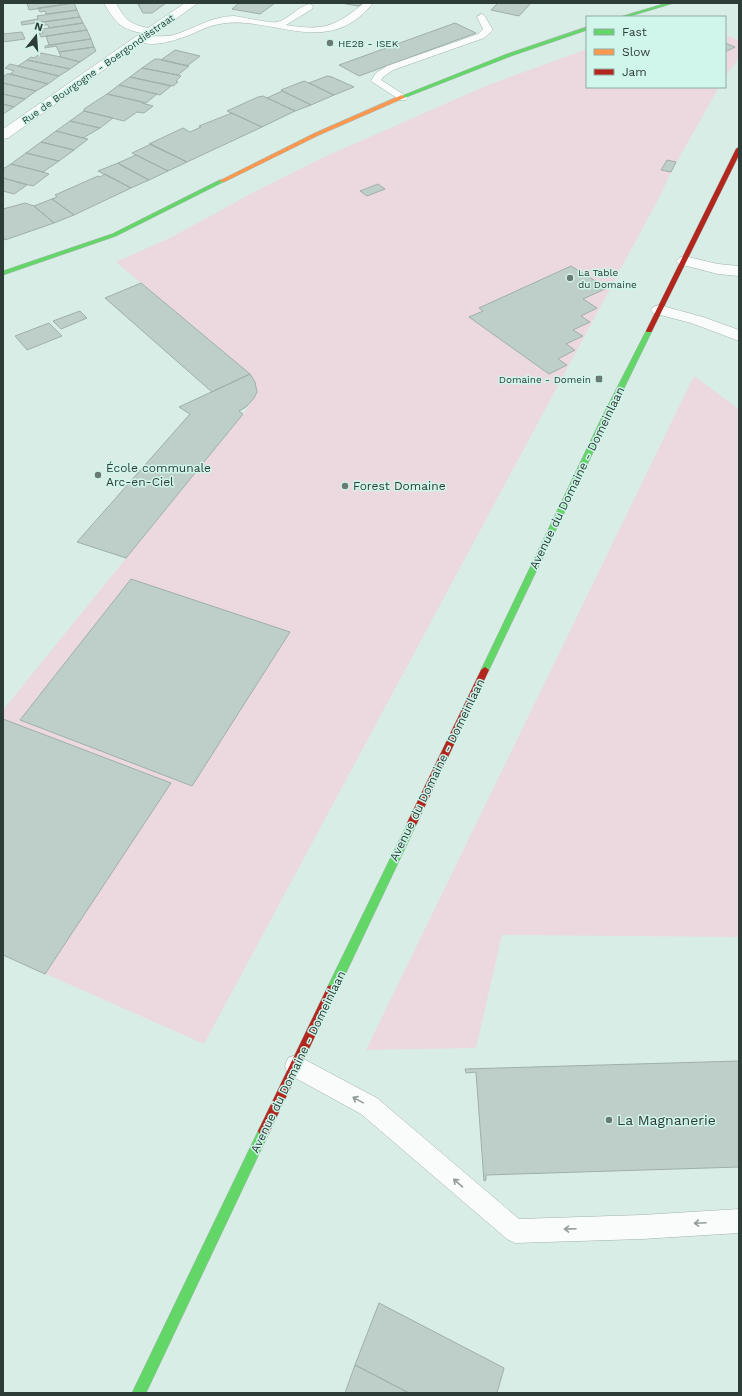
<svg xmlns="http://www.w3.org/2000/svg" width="742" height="1396" font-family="'Work Sans',sans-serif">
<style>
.green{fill:#ebd9df}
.building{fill:#becfc9;stroke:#9fafaa}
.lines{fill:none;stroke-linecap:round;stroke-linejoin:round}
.lane-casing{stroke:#a2b2ac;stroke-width:1}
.street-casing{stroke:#a2b2ac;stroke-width:1}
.fast-casing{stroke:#a2b2ac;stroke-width:1}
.slow-casing{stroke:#a2b2ac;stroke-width:1}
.jam-casing{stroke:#a2b2ac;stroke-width:1}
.lane{fill:#f9fcfb;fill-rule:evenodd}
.street{fill:#f9fcfb;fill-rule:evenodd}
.fast{fill:#63d668;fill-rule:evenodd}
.slow{fill:#ff974d;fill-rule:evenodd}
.jam{fill:#b3261e;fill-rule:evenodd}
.oneway{stroke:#949c9a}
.poi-dot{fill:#6a7a75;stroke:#d0f5ea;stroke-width:1.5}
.labels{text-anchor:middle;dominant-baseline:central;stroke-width:3;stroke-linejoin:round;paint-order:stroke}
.far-poi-label{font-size:10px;fill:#2e3c38;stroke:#d0f5ea;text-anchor:start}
.far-street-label{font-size:10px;fill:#2e3c38;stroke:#d0f5ea}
.poi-label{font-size:12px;fill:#2e3c38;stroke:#d0f5ea;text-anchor:start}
.street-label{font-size:12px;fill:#2e3c38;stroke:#d0f5ea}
.near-poi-label{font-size:14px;fill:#2e3c38;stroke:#d0f5ea;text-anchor:start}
</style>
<rect width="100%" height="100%" fill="#d8ede6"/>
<path class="green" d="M725 35 739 40V58L725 77Z
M587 49V87H719L671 172 661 194 204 1044 3 955V710L243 414 257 392 255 382 250 374 116 262 172 237 254 192 322 158 488 85Z
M694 376 739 409V937L502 935 476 1048 366 1050Z"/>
<path class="building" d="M27 3H74L29 10Z
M74 3 77 10 46 14 45 11 40 12 38 8Z
M145 3H166L152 13H143L138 4Z
M239 3H275L260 14 232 9Z
M341 3H365L358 6Z
M498 3H531L519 16 491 10Z
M77 10 80 17 22 25 21 22 38 19 37 16Z
M80 17 83 23 49 28 48 25H42L41 22Z
M83 23 87 30 41 37 39 33H43L42 29Z
M455 23 476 33 359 76 339 65Z
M87 30 91 39 49 45 46 36Z
M22 32 25 39 3 42V34Z
M91 39 94 47 59 52 56 46 45 48V46Z
M725 43 735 47 725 52Z
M94 47 96 51 80 62 61 57 59 52Z
M175 50 200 56 187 66 161 60Z
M41 53 61 57 80 62 70 69 27 60 31 57 34 58Z
M155 59H159L189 66 178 75 142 68Z
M27 60 70 69 59 76 18 66Z
M10 64 18 66 59 76 48 84 10 74 14 71 5 68Z
M142 68 178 75 181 76 176 81 178 82 173 86 130 77Z
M7 74H10L48 84 36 91 3 83V77Z
M327 76 332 77 354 87 334 95 309 83Z
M130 77 171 86 160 95 119 85Z
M304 81 309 83 334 95 311 105 281 90Z
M3 83 36 91 25 99 3 94Z
M119 85 157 94 146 103 107 94Z
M282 91 311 105 295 111 267 98Z
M3 94 25 99 14 107 3 104Z
M107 94 143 102 142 103 153 106 144 113 137 112 124 121 84 111V109Z
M263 96 295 111 262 127 227 111 258 97Z
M3 104 14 107 3 114Z
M84 111 113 118 100 128 70 121Z
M232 113 262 127 187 162 149 144 183 128 190 132 201 127 199 126Z
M70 121 100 128 83 138 56 131Z
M56 131 83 138 88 139 74 150 41 142Z
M41 142 74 150 59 161 26 153Z
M151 144 187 162 168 171 132 153Z
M26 153 59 161 43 172 11 164Z
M136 155 168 171 149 180 118 163Z
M667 160 676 162 671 172 661 170Z
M118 163 122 166 149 180 131 188 98 171Z
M11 164 43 172 49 174 33 186 3 178V169Z
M105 174 131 188 74 215 52 199 57 197 55 195 98 176 100 177Z
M3 178 27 185 14 194 3 191Z
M378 184 385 189 367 196 360 191Z
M52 199 74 215 54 223 34 206Z
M25 203 34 206 54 223 5 240 3 236V209Z
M571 266 607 288 583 299 597 308 581 316 590 322 573 330 583 336 566 344 575 350 558 359 567 365 549 374 469 317 483 311 479 308Z
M141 283 250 374 212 392 105 298Z
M80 311 87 318 61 329 53 321Z
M49 323 62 336 27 350 15 336Z
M250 374 255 382 257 392 254 398 246 407 239 411 243 414 126 558 77 542 190 414 179 407Z
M131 579 290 632 192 786 20 720Z
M3 719 171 783 45 974 3 955Z
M739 1061V1167L486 1175V1180L484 1181 476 1072 466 1073 465 1069Z
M379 1303 504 1368 497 1393H409L355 1365Z
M355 1365 409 1393H345Z"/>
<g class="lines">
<g class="lane-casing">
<path id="lane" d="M364 3H373C322 67 259 2 201 30 188 36 150 52 137 39 142 34 164 38 173 35 195 29 211 16 234 16 243 17 272 24 277 22 288 20 297 7 309 4L312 5 313 7 312 9 286 25C323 31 335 27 364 3Z
M481 14 484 15 493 30 484 38 393 70 383 77 381 80 406 96 408 98 406 100H400L371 81 376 73 387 66 478 34 483 29 477 17Z
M296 1055 377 1098 519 1219 642 1215 739 1209V1233L642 1239 515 1243 507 1239 361 1114 288 1074 285 1066 288 1058Z"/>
</g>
<g class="street-casing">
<path id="street" d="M104 3H116C125 20 130 24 148 28L185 3H198L8 138 3 139V129L141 33C119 28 115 22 104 3Z
M684 256 718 264 739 266V276L718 274 679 264 676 261 679 258Z
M659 305 703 317 739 330V341L691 323 653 313 651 310 653 307Z"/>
</g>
<g class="fast-casing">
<path id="fast" d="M667 3H674L627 17H620Z
M587 27V30L511 56 404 98 399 97 507 54Z
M220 180 225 181 116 236 3 275V271L112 234Z
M649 329 652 331 610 417 489 670 485 673 482 672 481 670 602 417 646 331Z
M412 819 415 820 417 823 336 994 332 995 328 994 327 990 328 986 409 820Z
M264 1125 268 1127 270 1131 268 1135 146 1393H132L260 1127Z"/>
</g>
<g class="slow-casing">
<path id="slow" d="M402 95 405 97 404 98 319 135 224 182 219 181 315 133Z"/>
</g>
<g class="jam-casing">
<path id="jam" d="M739 147V155L652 331 651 332H647L646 331 736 149Z
M485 667 489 670 417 823 415 826 412 827 409 826 407 823 481 670Z
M332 985 336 986 337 990 268 1135 264 1137 260 1135 258 1131 260 1127 328 986Z"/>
</g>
<use href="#lane" class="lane"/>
<use href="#street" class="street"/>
<use href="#fast" class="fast"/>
<use href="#slow" class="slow"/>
<use href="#jam" class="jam"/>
</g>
<defs><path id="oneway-shaft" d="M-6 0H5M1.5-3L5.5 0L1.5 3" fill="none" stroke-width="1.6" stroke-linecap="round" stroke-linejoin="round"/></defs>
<g class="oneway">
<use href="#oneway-shaft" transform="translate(358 1100) rotate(-151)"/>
<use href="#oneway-shaft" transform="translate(458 1183) rotate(-139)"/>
<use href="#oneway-shaft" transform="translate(700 1223) rotate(177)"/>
<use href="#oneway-shaft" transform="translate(570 1229) rotate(178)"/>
</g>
<g class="poi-dot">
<circle cx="330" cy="43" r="4"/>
<circle cx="570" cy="278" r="4"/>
<rect x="595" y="375" width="8" height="8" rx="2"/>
<circle cx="98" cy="475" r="4"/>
<circle cx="345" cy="486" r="4"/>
<circle cx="609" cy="1120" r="4"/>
</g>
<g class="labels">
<g class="far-poi-label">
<text x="338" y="43">HE2B - ISEK</text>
<text x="578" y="272">La Table<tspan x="578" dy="12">du Domaine</tspan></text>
<text x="591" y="379" text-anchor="end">Domaine - Domein</text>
</g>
<g class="far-street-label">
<text transform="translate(98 69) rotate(-35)">Rue de Bourgogne - Boergondiëstraat</text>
</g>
<g class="poi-label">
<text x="106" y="468">École communale<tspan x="106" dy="14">Arc-en-Ciel</tspan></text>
<text x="353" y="486">Forest Domaine</text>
</g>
<g class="street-label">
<text transform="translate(577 478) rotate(-64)">Avenue du Domaine - Domeinlaan</text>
<text transform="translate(437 770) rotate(-64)">Avenue du Domaine - Domeinlaan</text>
<text transform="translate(298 1062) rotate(-64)">Avenue du Domaine - Domeinlaan</text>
</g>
<g class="near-poi-label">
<text x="617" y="1120">La Magnanerie</text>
</g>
</g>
<rect width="742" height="1396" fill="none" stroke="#2e3c38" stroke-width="8"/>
<rect x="586" y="16" width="140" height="72" fill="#d0f5ea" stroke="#8faba3"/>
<rect x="594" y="29" width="20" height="6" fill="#63d668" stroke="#8faba3"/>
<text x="622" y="36" font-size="12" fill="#2e3c38">Fast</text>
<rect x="594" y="49" width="20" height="6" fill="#ff974d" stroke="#8faba3"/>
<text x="622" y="56" font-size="12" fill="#2e3c38">Slow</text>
<rect x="594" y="69" width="20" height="6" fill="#b3261e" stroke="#8faba3"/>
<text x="622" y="76" font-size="12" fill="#2e3c38">Jam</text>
<g transform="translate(36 36) rotate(17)" stroke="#d0f5ea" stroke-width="3" paint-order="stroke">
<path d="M0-3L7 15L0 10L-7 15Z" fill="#2e3c38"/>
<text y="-6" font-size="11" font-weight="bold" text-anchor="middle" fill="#2e3c38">N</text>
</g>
</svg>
